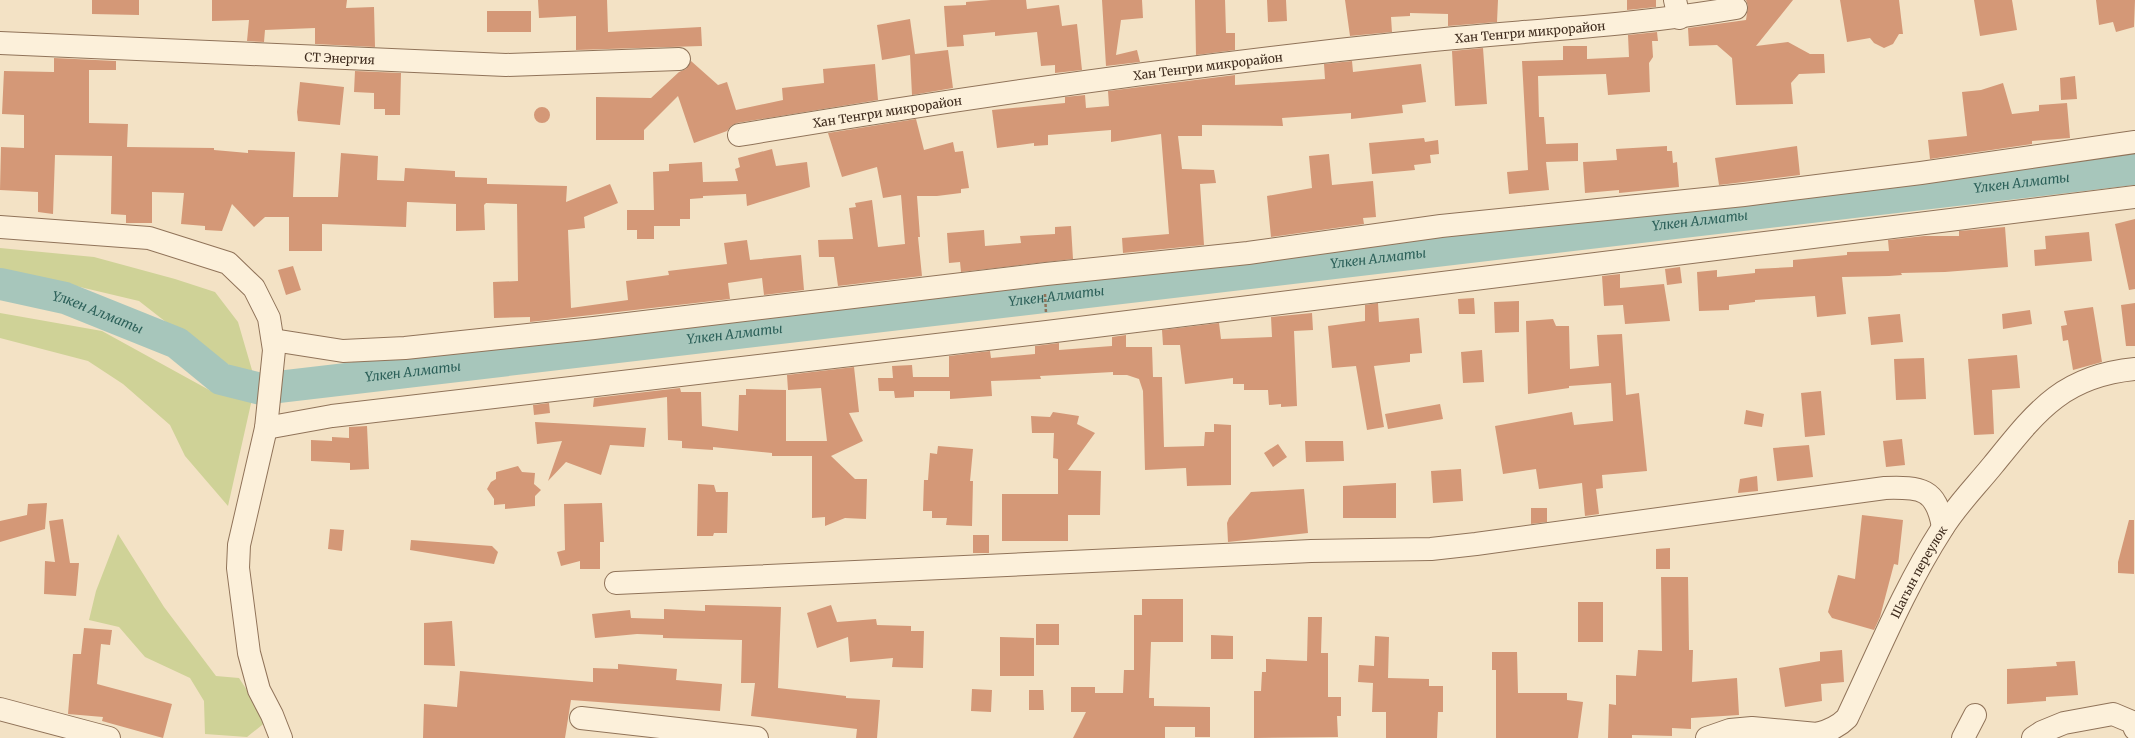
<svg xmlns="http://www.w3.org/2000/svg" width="2135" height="738" font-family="Merriweather,serif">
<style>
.green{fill:#cfd297}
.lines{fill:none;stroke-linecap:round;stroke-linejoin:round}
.river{stroke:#a7c6bb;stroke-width:32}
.building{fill:#d49877}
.minor-casing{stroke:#907359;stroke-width:24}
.path{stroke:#907359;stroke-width:2.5;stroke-dasharray:3 2;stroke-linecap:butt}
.minor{stroke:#fcf0da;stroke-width:22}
.labels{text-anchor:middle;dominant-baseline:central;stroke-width:3;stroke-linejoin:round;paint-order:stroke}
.street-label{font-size:12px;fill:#3f2c1e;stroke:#f9edd6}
.water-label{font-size:13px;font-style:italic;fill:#2c6059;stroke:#f9edd6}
</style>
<rect width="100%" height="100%" fill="#f3e2c5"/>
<path class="green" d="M0 248 94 257 175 279 215 292 238 322 254 377 207 354 139 301 59 282 0 272Z
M0 313 102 331 211 391 252 399 228 506 185 456 170 425 123 384 88 361 0 338Z
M118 534 164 607 216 676 239 678 267 721 247 737 205 734 204 701 190 678 145 657 119 627 89 620 96 591Z"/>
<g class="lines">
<path class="river" id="s1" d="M0 284 65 298 177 343 221 379 261 389 2135 169"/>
</g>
<path class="building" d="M92 0H139V15L92 14Z
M212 0H347L346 8 374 7 375 47 315 44V28L265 30 264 42 247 41 249 20 212 21Z
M538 0H607L608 32 701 27 702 46 576 50V16L539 18Z
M991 0H1026L1027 9 1059 5 1062 26 1077 24 1082 70 1055 73V65L1041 66 1037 32 995 36V32L963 35 964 46 947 47 944 6 966 5V2Z
M1102 0H1142L1143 18 1121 20 1116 55 1137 50 1140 62 1106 66Z
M1195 0H1225L1226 33H1235V50L1196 55Z
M1267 0H1286L1287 21 1268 22Z
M1345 0H1498L1497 22 1448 26V14L1410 13V16L1391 17 1392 32 1350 36Z
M1627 0H1656V7L1627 10Z
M1746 0H1793L1756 46 1788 42 1810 54H1824L1825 73 1799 74 1791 83 1793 104 1736 105 1732 58 1717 45 1689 46 1688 28 1746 20 1748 6Z
M1840 0H1899L1903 34H1899L1893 44 1884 48 1874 43 1870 38 1847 42Z
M1974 0H2012L2017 30 1980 36Z
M2096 0H2135L2134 27 2116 32 2113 22 2099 25Z
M487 11H531V32H487Z
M910 19 915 54 948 50 953 88 912 95 910 55 882 60 877 25Z
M1657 32 1658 41H1652L1653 57 1649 63 1650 92 1608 95 1606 74 1538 76 1539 117H1544L1546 144 1578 143V161L1546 162 1549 190 1509 194 1507 172 1528 170 1522 61 1563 60V46H1587V59L1629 57 1628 35Z
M1483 48 1487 104 1455 106 1452 51Z
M54 58 116 61V70H89V123L128 124 127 147 214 148V150L248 153V150L295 152 293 197H338L341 153 378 156 377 180 404 181 405 168 455 171V177L487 178V184L567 186 566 202 610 184 618 203 584 217 585 228 568 230 571 308 628 300 626 281 669 275 668 271 727 264 724 243 747 240 750 260 801 255 804 290 764 295 762 278 728 283 730 299 530 322V317L494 318 493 282 518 281 517 204 486 203 484 205 485 230 456 231V204L407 202 406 227 322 224V251H289V217H265L254 227 232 204 222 231 205 230V226L181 224 184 193 152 192V223H126V215L111 214 112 156 55 155 53 214 38 212V192L0 190 1 147 24 148V115L2 114 4 71 54 72Z
M691 61 718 85 727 82 736 110 783 100 782 88 824 83 823 69 875 64 878 100 737 123 731 126 727 131 694 143 678 96 644 130V140H596V97L651 98 679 72 686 69Z
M1352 61 1353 72 1421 64 1426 102 1402 105 1403 113 1351 119V113L1282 118 1283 126 1202 125V136H1178L1182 169 1214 170 1216 183 1200 184 1204 245 1123 253 1122 238 1169 234 1161 134 1111 142V130L1048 135V145L1034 146V143L997 148 992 110 1065 103V97L1085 95 1086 108 1109 106 1108 91 1235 75V85L1325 79 1324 64Z
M355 71 401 73 400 115H385V109H374V93L354 92Z
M2075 76 2077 99 2061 100 2060 78Z
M300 82 344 87 340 125 298 121 297 112Z
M2003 83 2012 114 2039 111V105L2067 103 2070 138 2032 141V144L1930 159 1928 140 1967 136 1962 92 1981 90Z
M534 115a8 8 0 1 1 16 0a8 8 0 1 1-16 0Z
M916 119 924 150 953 142 955 152 963 151 969 188 961 189V193L937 196H917L920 237H918L922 276 838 286 834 257H819L818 240 853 239 849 208 856 207 855 203 872 200 878 247 905 244 901 195 883 198 877 167 842 177 828 133Z
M1424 138 1425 142 1438 140 1439 154 1430 155 1431 163 1414 165 1415 170 1372 174 1369 143Z
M1667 146V151H1672L1673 163 1677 162 1679 187 1619 193V190L1585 193 1583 162 1617 160 1616 149Z
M1797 146 1800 175 1719 185 1715 158Z
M772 149 776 166 807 162 810 187 747 206 746 194 703 196V198L690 199V219H680V226H654V239H637V230H627V210H654L653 172 669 171V164L702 162 703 182 738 181 735 169 740 167 738 158Z
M1329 154 1332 185 1373 181 1376 217 1363 218 1364 224 1271 237 1267 196 1312 188 1309 156Z
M2135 219V289L2129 290 2115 224Z
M1071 226 1073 259 961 272 960 262 949 263 947 233 984 230 985 246 1021 243 1020 236 1055 234V227Z
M2005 227 2008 267 1945 272 1901 273 1902 275 1889 276 1842 277 1846 314 1817 317 1815 296 1755 300V302L1729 305V310L1699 311 1697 272 1717 270V277L1755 273V269L1793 267V260L1847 255V252L1889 251 1888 240 1924 236H1959V231Z
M2089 232 2092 261 2035 266 2034 250 2046 249 2045 236Z
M293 266 301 290 286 295 278 270Z
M1680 267 1682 283 1667 285 1665 269Z
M1620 274V288L1664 284 1670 321 1625 324 1623 305 1604 306 1602 276Z
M1474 298 1475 314H1459L1458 299Z
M1519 301V332L1495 333 1494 302Z
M1378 303 1379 322 1419 318 1422 353 1410 354V362L1374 366 1384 427 1367 430 1356 366 1332 368 1328 326 1365 321V305Z
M2135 303V346H2126L2121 305Z
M2093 307 2102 362 2073 370 2068 340 2063 341 2061 326 2067 325 2064 311Z
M2030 310 2032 324 2003 329 2002 314Z
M1312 313 1313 330 1294 331 1297 406 1281 407V404L1269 405 1268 390H1244V384H1233V378L1185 384 1180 345H1163L1162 330 1219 323 1221 339 1272 337 1271 317Z
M1900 314 1903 342 1871 345 1868 317Z
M1553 319 1556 326H1569L1570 369 1599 366 1597 335 1622 334 1626 395 1639 393 1647 471 1602 475 1603 488 1596 489 1599 514 1585 516 1582 483 1539 489 1536 469 1503 474 1495 426 1572 412 1574 425 1613 421 1611 383 1569 386V388L1528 394 1526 321Z
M1126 335V347H1152L1153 377H1162L1164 447 1204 446 1205 432H1214V424L1231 425V485L1187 486 1186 468 1145 470 1143 391 1139 379 1127 375H1113V372L1040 376 1041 379 991 381 992 396 950 399V391H914V397L895 398 894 391H879L878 378H893L892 366 912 365 913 377H949V356L990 351 991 358 1035 354V346L1059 343V350L1112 346V337Z
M1482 350 1484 382 1463 383 1461 352Z
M2017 355 2020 388 1992 390 1994 434 1974 435 1968 359Z
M1924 358 1926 399 1896 400 1894 359Z
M854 367 859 412 849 413 863 441 831 456 855 479H867L866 519 845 518 825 526V517L812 518V456H772V453L713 447V450L682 448V441L668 440 667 397 593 407 594 398 680 388 681 392H701L702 426 738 431 739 395H746V389L786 390V441H827L821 388 788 390 787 375Z
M1821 391 1825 435 1805 437 1801 393Z
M549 403 550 413 534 415 533 405Z
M1440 404 1443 419 1388 429 1385 414Z
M1746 410 1764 414 1762 427 1744 424Z
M1053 412 1079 416 1077 424 1095 433 1068 470 1101 471 1100 515H1068V541H1002V494H1058V459L1053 458 1054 433H1032L1031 416 1050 417Z
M535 422 646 428 644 447 610 445 601 475 566 462 548 481 562 441 537 444Z
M367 426 369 469 350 470V463L311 461V440L332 441V437L349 438V427Z
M1902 439 1905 465 1886 467 1883 441Z
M1305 441H1343L1344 461 1306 462Z
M1278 444 1287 457 1273 467 1264 453Z
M1809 445 1813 477 1777 481 1773 448Z
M938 446 973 449 970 481H973L972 526 946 525 947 518H932V511H923L924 480H928L930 453 937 454Z
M518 466 522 472 535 473 534 484 541 490 535 496V506L505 509V504L494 505V499L487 489 491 482 496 479V472Z
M1461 469 1463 501 1433 503 1431 471Z
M1757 476 1758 491 1738 493 1740 479Z
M1396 483V518H1343V486Z
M698 484 714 485 716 492H728L727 533H714L713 536H697Z
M1304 489 1308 533 1228 542 1227 523 1229 518 1251 492Z
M47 503 45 529 0 542V521L27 515 28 504Z
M602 503 604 542H600V569H580V561L561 566 557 552 565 550 564 504Z
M1531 508H1547V522L1531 524Z
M1862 515 1903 520 1898 565 1894 564 1880 617 1874 630 1832 618 1828 612 1838 575 1855 579Z
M63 519 70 563H79L76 596 44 594 45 561 55 562 49 521Z
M2129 520H2134V574L2118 573V562Z
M330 529 344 530 342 551 328 549Z
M973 535H989V553H973Z
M411 540 492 546 498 552 494 564 410 550Z
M1670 548V569H1656V549Z
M1661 577H1688L1689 650H1693L1692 682 1737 678 1739 715 1691 718V729L1672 728V736L1632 735V738H1608L1609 704 1616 705V675L1636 676 1638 650 1662 651Z
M1142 599H1183V642H1151L1149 698H1154V706L1210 707V737H1195V727H1165V738H1073L1086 712H1071V687H1095V693H1123L1124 670H1134V615H1142Z
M1578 602H1603V642H1578Z
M705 605 781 607 778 688 846 696V698L880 700 877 738H856L857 729 751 716 755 683H741L742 640 663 638V635L637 634 595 638 592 614 630 610 631 618 664 619V609L705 611Z
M831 605 837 622 876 619 877 625 911 626V631H924L923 668 892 667 893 658 850 662 848 637 817 648 807 613Z
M1308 617H1322L1321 653H1328V697H1341V716H1337L1338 737 1254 738V691H1261L1262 672H1266V659L1307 661Z
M452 621 455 666 424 665V623Z
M1036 624H1059V645H1036Z
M84 628 112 630 110 645 101 644 97 684 172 704 163 738 102 721 103 717 68 714 73 654H81Z
M1211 635 1233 636V659H1211Z
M1375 636 1389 637 1388 678 1429 679V686H1443V712H1438L1437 738H1386V712H1372L1373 683 1358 682 1359 665 1374 666Z
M1000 637 1034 638V676H1000Z
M1842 650 1844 682 1821 684 1822 701 1785 707 1779 668 1820 661V652Z
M1492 652H1517L1518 693H1567V700L1583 702 1578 738H1496V670H1492Z
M2075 661 2078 695 2046 697V701L2007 704V669L2057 666 2056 662Z
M618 664 677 669 676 680 722 684 720 711 571 700 565 738H423L424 704 457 707 460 671 593 682V668L618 669Z
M972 689 992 690 991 712 971 711Z
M1029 690H1043L1044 710H1029Z"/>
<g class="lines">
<g class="minor-casing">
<g id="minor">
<path d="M1675 0 1679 18"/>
<path id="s2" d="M0 43 506 65 679 59"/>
<path id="s3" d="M739 135C960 98 1182 66 1404 43 1515 31 1626 27 1736 8"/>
<path d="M0 227 149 238 228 263 254 288 269 318 274 350 266 428 239 545 238 568 249 653 259 690 272 715 281 738"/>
<path d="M273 340 343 351 405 348 594 328 1046 274 1248 253 1441 226 1744 195 1921 173 2135 142"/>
<path d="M266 428 332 416 1047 332 2135 197"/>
<path d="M616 583 1311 551 1431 549 1476 544 1885 488C1921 487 1936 488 1943 527"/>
<path d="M0 709 109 738"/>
<path d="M581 718 757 738"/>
<path id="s4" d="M1707 738 1730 730 1752 728 1817 734C1829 731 1838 727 1847 718 1877 655 1904 588 1942 529 1956 506 1976 486 1993 465 2036 412 2062 376 2135 369"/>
<path d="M1963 738 1975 715"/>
<path d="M2033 738 2042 732 2064 723 2113 714 2132 722 2135 729"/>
</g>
</g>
<path class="path" d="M1045 294 1046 313"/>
<use href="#minor" class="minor"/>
</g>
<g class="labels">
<g class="street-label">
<text stroke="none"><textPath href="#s3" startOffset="798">Хан Тенгри микрорайон</textPath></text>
<text stroke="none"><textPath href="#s2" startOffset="340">СТ Энергия</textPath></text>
<text stroke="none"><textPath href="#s3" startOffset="474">Хан Тенгри микрорайон</textPath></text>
<text stroke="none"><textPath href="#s3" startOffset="150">Хан Тенгри микрорайон</textPath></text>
<text stroke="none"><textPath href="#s4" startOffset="309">Шагын переулок</textPath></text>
</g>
<g class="water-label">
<text stroke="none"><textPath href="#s1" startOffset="2058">Үлкен Алматы</textPath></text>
<text stroke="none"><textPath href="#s1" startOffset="1734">Үлкен Алматы</textPath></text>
<text stroke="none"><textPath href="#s1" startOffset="1410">Үлкен Алматы</textPath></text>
<text stroke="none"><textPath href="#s1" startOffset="1086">Үлкен Алматы</textPath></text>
<text stroke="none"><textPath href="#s1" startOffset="102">Үлкен Алматы</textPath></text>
<text stroke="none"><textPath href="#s1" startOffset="762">Үлкен Алматы</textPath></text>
<text stroke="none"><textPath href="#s1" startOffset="438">Үлкен Алматы</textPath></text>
</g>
</g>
</svg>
